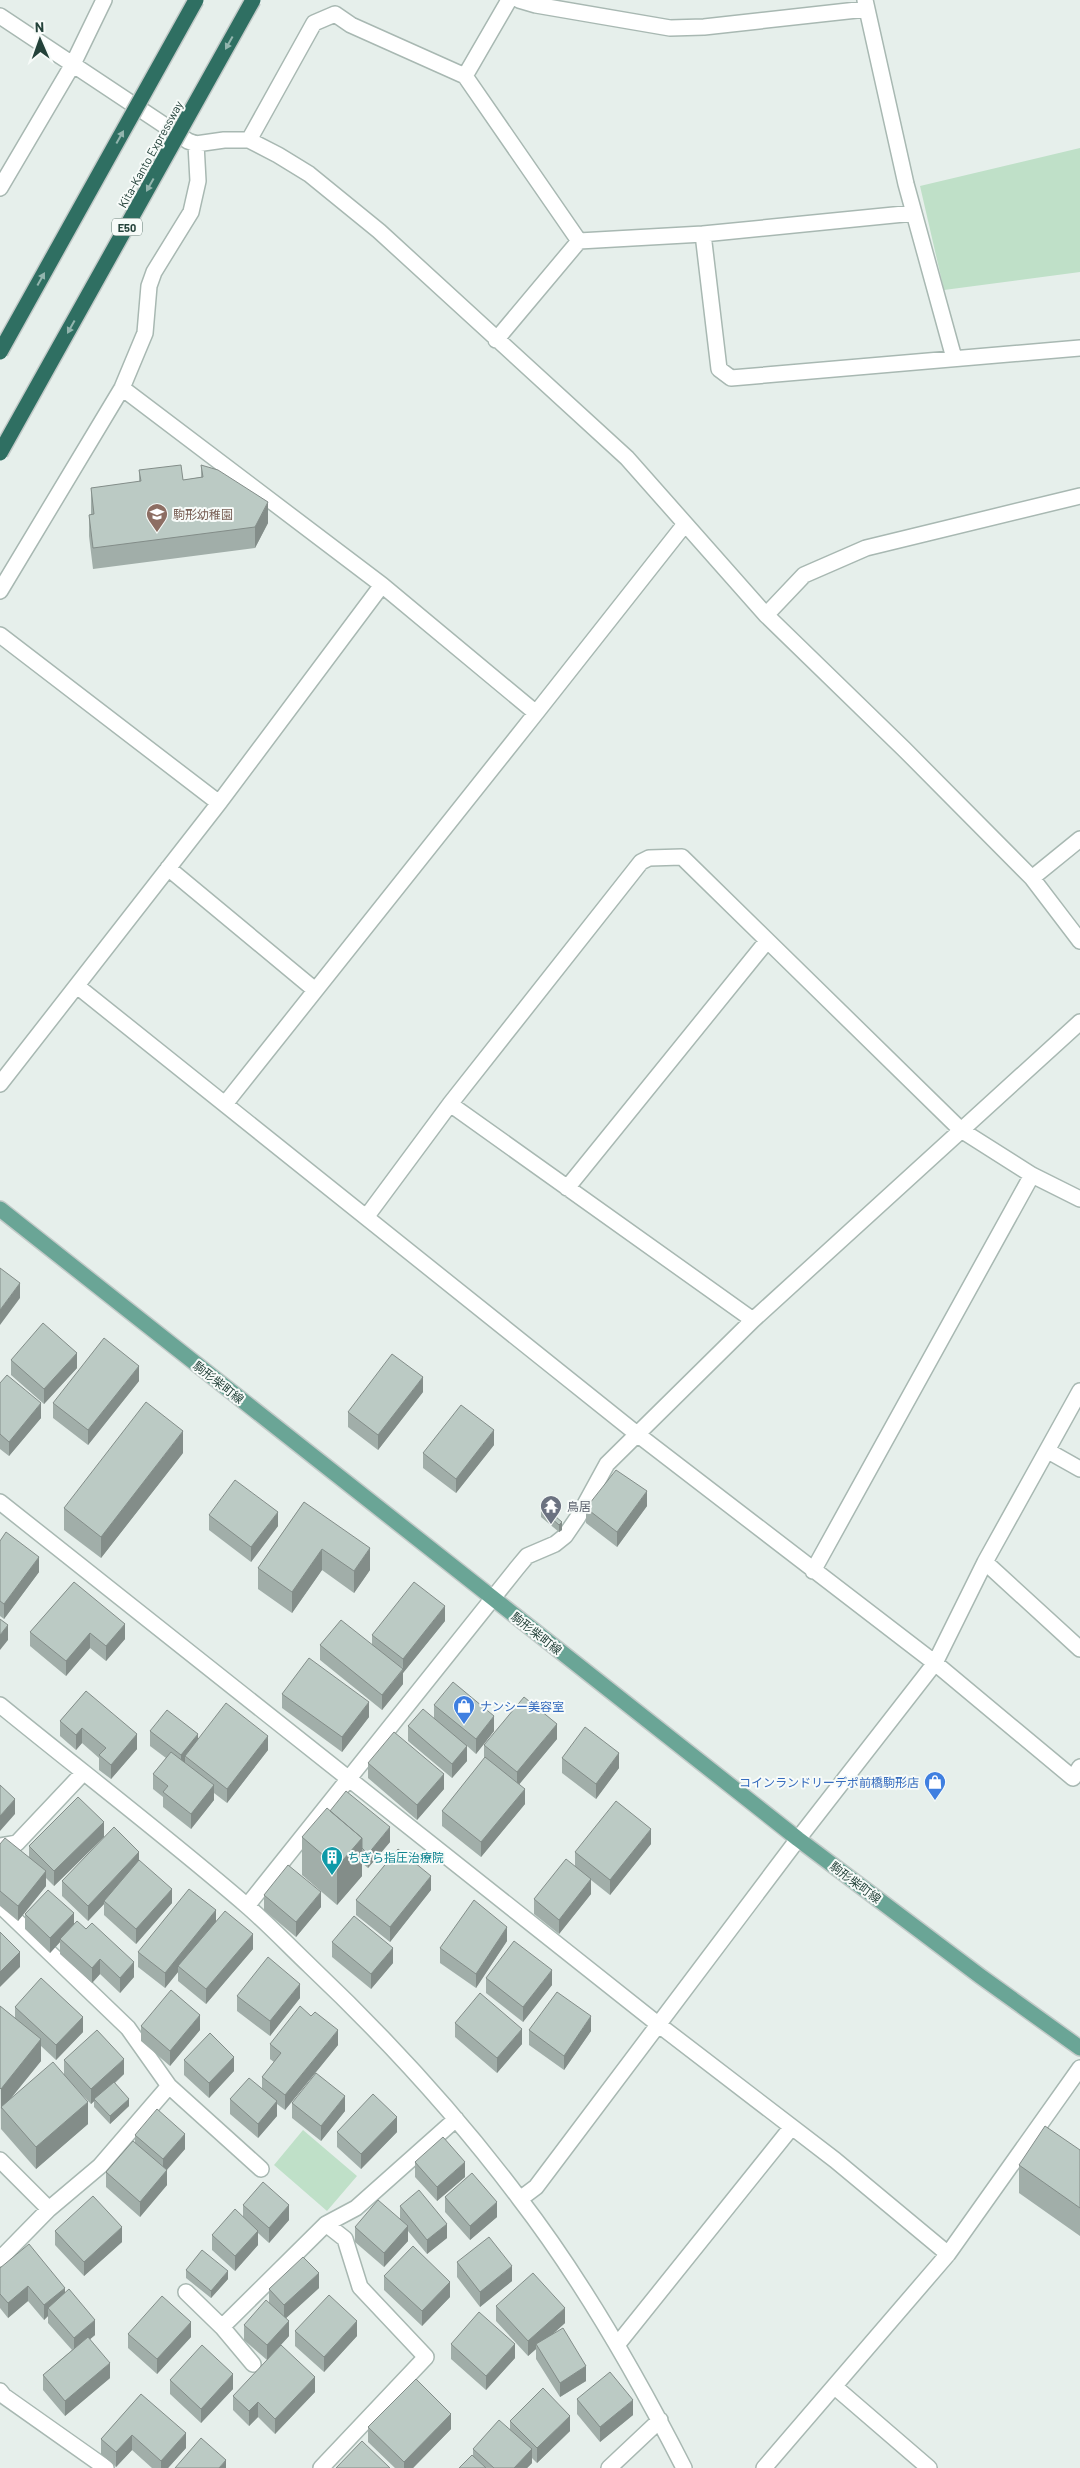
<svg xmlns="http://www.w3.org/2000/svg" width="1080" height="2468" font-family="Barlow,'Noto Sans JP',sans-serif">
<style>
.green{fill:#bfe0c8}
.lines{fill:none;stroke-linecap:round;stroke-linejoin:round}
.minor-casing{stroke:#a8b8b2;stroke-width:18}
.major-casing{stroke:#c2cac8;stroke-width:18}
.minor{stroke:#fff;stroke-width:15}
.major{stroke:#6aa596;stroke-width:15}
.highway-bridge-casing{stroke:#c2cac8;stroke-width:18;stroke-linecap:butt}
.highway-bridge{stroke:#2f6f62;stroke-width:15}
.wall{fill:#a1aea9}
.shaded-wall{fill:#838d89}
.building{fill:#bbcac4;stroke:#838d89}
.oneway{fill:#93b5ae}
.labels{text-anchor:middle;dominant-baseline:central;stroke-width:4;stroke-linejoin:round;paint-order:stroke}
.shield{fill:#f7fbf9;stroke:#637a73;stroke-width:1}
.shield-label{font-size:11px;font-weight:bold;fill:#24423a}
.street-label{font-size:12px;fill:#24423a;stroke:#f7fbf9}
.education-label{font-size:12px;fill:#785e54;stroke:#f7fbf9;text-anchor:start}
.worship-label{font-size:12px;fill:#5b616d;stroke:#f7fbf9;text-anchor:start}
.shop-label{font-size:12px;fill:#366cbe;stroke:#f7fbf9;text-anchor:start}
.culture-label{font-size:12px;fill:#0d838f;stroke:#f7fbf9;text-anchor:start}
</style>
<rect width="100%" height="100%" fill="#e6efeb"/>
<path class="green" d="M1080 148V272L944 290 920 186Z
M303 2130 357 2176 327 2211 274 2165Z"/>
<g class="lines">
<g class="minor-casing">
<path id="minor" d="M519 0 536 5 670 28 704 27 866 9
M865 0 906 184 954 358
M0 16 188 141 196 144 224 140H249L278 155 309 174 379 231 627 458 766 615 904 749 1032 878 1080 941
M465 76 509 0
M249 140 314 23 335 14 351 25 465 76 579 241
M0 188 73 64 104 0
M703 234 719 369 731 378 1080 348
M496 340 579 241 703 234 914 213
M122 388 382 585 536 713 225 1104
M0 591 122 388 145 333 149 286 154 272 191 212 198 181 196 144
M766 615 804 575 866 548 1080 496
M0 635 219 803
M536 713 685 524
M168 868 315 990
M1032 878 1080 839
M77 986 637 1434 935 1663 1073 1778 1080 1767
M0 1084 219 803 382 585
M450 1104 753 1320
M567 1188 767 941
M367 1216 450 1104 641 862 649 858 682 857 961 1130 1032 1175 1080 1199
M1048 1451 1080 1469
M0 1502 659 2025 835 2160 948 2254
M985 1562 1080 1649
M813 1571 1032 1175
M0 1705C82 1772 166 1836 246 1905 268 1924 289 1946 310 1966 386 2038 456 2114 519 2198 583 2281 636 2374 684 2468
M0 1846 17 1843 83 1773
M0 1905 128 2028 169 2086 261 2169
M247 1906 517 1568 527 1556 555 1544 565 1536 578 1517 607 1464 753 1320 1080 1022
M0 2160 49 2209
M520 2199 536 2187 798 1839 935 1663 985 1562 1080 1391
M0 2259 49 2209 100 2166 169 2086
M186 2292 222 2327 253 2364
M222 2327 326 2224 356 2208 456 2119
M617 2345 791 2128
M835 2387 929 2468
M0 2391 4 2396 106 2468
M321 2468 426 2357 360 2287 345 2239 326 2224
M609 2468 660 2420
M764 2468 948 2254 1080 2068"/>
</g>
<g class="major-casing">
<path id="major" d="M0 1209 798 1839 980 1976 1080 2048"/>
</g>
<use href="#minor" class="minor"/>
<use href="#major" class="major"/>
<g class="highway-bridge-casing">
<path id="highway-bridge" d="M0 352 196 0
M0 453 253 0"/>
</g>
<use href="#highway-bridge" class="highway-bridge"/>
</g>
<path class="wall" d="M201 465 268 523 255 548 93 569 89 536V515L91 514V488L139 482V470L183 480 201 477Z
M11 1360 77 1368 44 1404 11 1375Z
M139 1381 88 1445 53 1418V1403Z
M0 1383 41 1418 9 1456 0 1449Z
M423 1392 378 1450 348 1427V1412Z
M494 1445 456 1493 423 1468V1453Z
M183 1453 101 1558 64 1530V1508Z
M304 1502 370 1570 354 1593 322 1570 292 1613 258 1589V1568Z
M647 1506 617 1547 586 1523V1508Z
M541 1509 562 1522V1530L559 1532 541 1517Z
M209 1515 278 1526 251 1562 209 1530Z
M0 1541 39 1572 4 1619 0 1616Z
M74 1582 125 1639 106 1661 90 1648 66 1676 30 1646V1632Z
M445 1621 403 1673V1684L382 1710 320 1660V1645H372V1635Z
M86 1691 137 1749 111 1779 99 1770V1758L82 1743 76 1750 60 1736V1721Z
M282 1694 369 1717 342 1752 282 1708Z
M434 1705 494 1731 476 1754 466 1745 467 1761 452 1778 408 1741V1726L434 1718Z
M150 1731 198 1740 268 1750 227 1803 214 1793V1800L191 1829 163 1807V1797L153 1789V1774L166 1758 150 1746Z
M557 1739 519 1784 525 1804 481 1857 442 1826V1811L484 1759V1745Z
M562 1758 619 1768 596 1799 562 1773Z
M368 1763 444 1789 417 1820 368 1778Z
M330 1811 390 1842 368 1868 362 1863V1876L337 1905 302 1875V1837Z
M104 1837 54 1886 46 1878V1886L18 1921 0 1906V1844L29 1857V1846Z
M651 1844 610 1895 591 1880V1894L559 1934 534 1914V1899L575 1866V1852Z
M62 1881 172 1903 136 1944 104 1915V1904L88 1921 62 1896Z
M431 1890 390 1942 356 1915V1900Z
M264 1895 321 1907 296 1937 264 1910Z
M25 1914 74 1924 134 1977 120 1993 100 1974 92 1983 60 1954V1942L50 1953 25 1929Z
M216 1921 253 1949 206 2004 178 1981V1972L165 1988 138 1967V1952Z
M507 1941 476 1988 440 1963V1948Z
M332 1942 393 1963 371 1989 332 1957Z
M486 1978 552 1985 523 2022 486 1993Z
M237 1996 300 1998 270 2036 237 2011Z
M0 2006 15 2018V2007L83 2032 56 2060 41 2046V2061L12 2097 64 2074V2060L124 2074 115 2083 129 2106 110 2124 94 2107V2101L91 2104 70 2082 88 2124 36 2169 1 2129Z
M455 2023 522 2044 497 2073 455 2037Z
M141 2026 200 2030 170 2066 141 2041Z
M529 2030 591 2031 564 2070 529 2045Z
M270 2044 338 2045 285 2110 277 2104V2116L258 2138 230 2114V2099L262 2088V2077L274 2062 270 2059Z
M184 2060 234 2071 209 2098 184 2075Z
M292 2103 345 2111 321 2141 292 2118Z
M337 2132H397L361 2169 337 2147Z
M135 2135 185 2149 167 2170V2185L140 2217 106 2187V2172L135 2142Z
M1080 2150V2236L1019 2193V2165Z
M415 2162 465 2177 437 2201 415 2177Z
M445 2197 497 2217 470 2240 445 2212Z
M243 2205 289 2220 269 2243 258 2233V2245L235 2271 212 2250V2235L243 2217Z
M400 2206 447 2238 427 2254 408 2231V2241L384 2267 355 2242V2227L400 2219Z
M55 2231 122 2242 84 2276 55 2245Z
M457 2262 512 2281 480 2307 457 2277Z
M0 2268 65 2293 95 2335 90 2339 110 2378 65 2416 43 2390V2375L72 2350 48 2323V2316L44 2320 28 2301 8 2318 0 2308Z
M186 2270 228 2279 211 2298 186 2278Z
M384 2276 450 2297 422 2326 384 2290Z
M319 2288 286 2318 289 2336 267 2360 244 2340V2325L269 2303V2289Z
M496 2306 565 2323 554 2333 586 2381 560 2397 536 2359V2349L528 2356 496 2321Z
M295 2331 357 2336 324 2372 295 2346Z
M128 2334 191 2337 157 2374 128 2348Z
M451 2344 515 2358 486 2390 451 2359Z
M170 2380 233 2389 201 2423 170 2394Z
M315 2392 275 2434 258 2417 249 2426 233 2410V2396Z
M141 2394 186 2448 168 2468H152L132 2450 116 2467 101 2454V2439Z
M577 2399 633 2415 600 2442 577 2414Z
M510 2421 570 2431 537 2463 532 2458V2463L527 2468H459L473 2455V2449L510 2429Z
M368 2427 451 2429 413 2468H395L368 2442Z"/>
<path class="shaded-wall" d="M268 502V523L255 548V527Z
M20 1283V1298L0 1325V1310Z
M77 1353V1368L44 1404V1389Z
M139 1366V1381L88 1445V1430Z
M423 1377V1392L378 1450V1435Z
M41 1403V1418L9 1456V1442Z
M494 1430V1445L456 1493V1479Z
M183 1431V1453L101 1558V1537Z
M647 1491V1506L617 1547V1532Z
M278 1512V1526L251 1562V1547Z
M562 1522V1530L559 1532V1525Z
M370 1548V1570L354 1593V1571Z
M322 1549V1570L292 1613V1592Z
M39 1557V1572L4 1619V1604Z
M445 1606V1621L403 1673V1684L382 1710V1695L403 1670V1659Z
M125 1624V1639L106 1661V1646Z
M8 1625V1640L0 1650V1635Z
M90 1633V1648L66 1676V1661Z
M369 1702V1717L342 1752V1737Z
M494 1716V1731L476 1754V1739Z
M557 1724V1739L517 1787V1772Z
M82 1728V1743L76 1750V1735Z
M137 1734V1749L111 1779V1765Z
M198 1734V1749L185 1756V1765L181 1770V1755Z
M268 1736V1750L227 1803V1789Z
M467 1746V1761L452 1778V1764Z
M619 1753V1768L596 1799V1784Z
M444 1774V1789L417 1820V1805Z
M214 1785V1800L191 1829V1814Z
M525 1789V1804L481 1857V1842Z
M15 1799V1814L0 1831V1816Z
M104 1822V1837L54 1886V1871Z
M390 1827V1842L368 1868V1854Z
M651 1829V1844L610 1895V1880Z
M362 1838V1876L337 1905V1867Z
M139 1852V1867L104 1901V1904L88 1921V1906Z
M46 1871V1886L18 1921V1906Z
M431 1876V1890L390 1942V1927Z
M591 1879V1894L559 1934V1920Z
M172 1889V1903L136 1944V1929Z
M321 1892V1907L296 1937V1922Z
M216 1910V1925L178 1966V1972L165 1988V1973Z
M74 1913V1927L60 1939V1942L50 1953V1938Z
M507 1927V1941L476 1988V1974Z
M253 1934V1949L206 2004V1989Z
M393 1948V1963L371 1989V1974Z
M20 1952V1967L0 1987V1972Z
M100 1959V1974L92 1983V1968Z
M134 1962V1977L120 1993V1978Z
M552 1970V1985L523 2022V2007Z
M300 1984V1998L270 2036V2021Z
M200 2015V2030L170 2066V2051Z
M591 2016V2031L564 2070V2056Z
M83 2017V2032L56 2060V2045Z
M522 2029V2044L497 2073V2058Z
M338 2030V2045L285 2110V2095Z
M41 2039V2061L2 2109 1 2108V2089Z
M234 2057V2071L209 2098V2083Z
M124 2059V2074L91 2104V2089Z
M345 2096V2111L321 2141V2126Z
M129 2099V2106L110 2124V2116Z
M277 2101V2116L258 2138V2124Z
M88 2102V2124L36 2169V2147Z
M397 2117V2132L361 2169V2154Z
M185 2134V2149L163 2174V2159Z
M465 2162V2177L437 2201V2187Z
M167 2170V2185L140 2217V2202Z
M497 2202V2217L470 2240V2226Z
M289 2205V2220L269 2243V2228Z
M447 2224V2238L427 2254V2240Z
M408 2226V2241L384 2267V2253Z
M122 2227V2242L84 2276V2262Z
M258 2231V2245L235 2271V2256Z
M512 2266V2281L480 2307V2292Z
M228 2271V2279L211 2298V2291Z
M319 2273V2288L284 2320V2305Z
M450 2282V2297L422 2326V2311Z
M28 2286V2301L8 2318V2303Z
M65 2288V2302L48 2308V2316L44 2320V2305Z
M565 2308V2323L538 2347 536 2344V2349L528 2356V2341Z
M95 2320V2335L74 2353V2338Z
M289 2321V2336L267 2360V2345Z
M357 2321V2336L324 2372V2357Z
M191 2322V2337L157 2374V2359Z
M515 2344V2358L486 2390V2376Z
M110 2363V2378L65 2416V2401Z
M586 2366V2381L560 2397V2383Z
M233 2374V2389L201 2423V2409Z
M315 2377V2392L275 2434V2419Z
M633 2400V2415L600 2442V2427Z
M258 2402V2417L249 2426V2411Z
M451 2414V2429L413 2468H404V2462Z
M570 2416V2431L537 2463V2448Z
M186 2433V2448L168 2468H161V2461Z
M132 2435V2450L116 2467V2452Z
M532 2449V2463L527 2468H514Z
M226 2460V2468H219Z"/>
<path class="building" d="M181 465 183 480 203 477 201 465 218 470 268 502 255 527 93 548 89 515 94 514 91 488 141 481 139 470Z
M0 1268 20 1283 0 1310Z
M43 1323 77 1353 44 1389 11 1360Z
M104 1338 139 1366 88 1430 53 1403Z
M392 1354 423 1377 378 1435 348 1412Z
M7 1375 41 1403 9 1442 0 1434V1383Z
M146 1402 183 1431 101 1537 64 1508Z
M461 1405 494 1430 456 1479 423 1453Z
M616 1470 647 1491 617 1532 586 1508Z
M235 1480 278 1512 251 1547 209 1515Z
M304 1502 370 1548 354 1571 322 1549 292 1592 258 1568Z
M543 1506 562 1522 559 1525 541 1509Z
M6 1532 39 1557 4 1604 0 1601V1541Z
M74 1582 125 1624 106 1646 90 1633 66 1661 30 1632Z
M414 1582 445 1606 403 1659 372 1635Z
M0 1619 8 1625 0 1635Z
M341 1620 403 1669 382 1695 320 1645Z
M309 1658 369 1702 342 1737 282 1694Z
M453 1682 494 1716 476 1739 434 1705Z
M86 1691 137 1734 111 1765 99 1755 106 1748 82 1728 76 1735 60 1721Z
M524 1697 557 1724 517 1772 484 1745Z
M226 1703 268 1736 227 1789 185 1756Z
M423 1709 467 1746 452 1764 408 1726Z
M167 1710 198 1734 181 1755 150 1731Z
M585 1727 619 1753 596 1784 562 1758Z
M394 1732 444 1774 417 1805 368 1763Z
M171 1752 214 1785 191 1814 163 1792 168 1786 153 1774Z
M485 1757 525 1789 481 1842 442 1811Z
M0 1785 15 1799 0 1816Z
M346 1791 390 1827 368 1854 362 1848V1838L330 1811Z
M78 1797 104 1822 54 1871 29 1846Z
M616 1801 651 1829 610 1880 575 1852Z
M327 1808 362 1838 337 1867 302 1837Z
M114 1827 139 1852 88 1906 62 1881Z
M5 1838 46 1871 18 1906 0 1891V1844Z
M398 1849 431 1876 390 1927 356 1900Z
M566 1859 591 1879 559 1920 534 1899Z
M139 1860 172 1889 136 1929 104 1901Z
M288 1865 321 1892 296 1922 264 1895Z
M189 1889 216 1910 165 1973 138 1952Z
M48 1890 74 1913 50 1938 25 1914Z
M474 1900 507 1927 476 1974 440 1948Z
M225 1911 253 1934 206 1989 178 1966Z
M354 1916 393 1948 371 1974 332 1942Z
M77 1921 86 1929 92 1923 134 1962 120 1978 100 1959 92 1968 60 1939Z
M0 1932 20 1952 0 1972Z
M514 1941 552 1970 523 2007 486 1978Z
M268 1957 300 1984 270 2021 237 1996Z
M41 1978 83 2017 56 2045 15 2007Z
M171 1990 200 2015 170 2051 141 2026Z
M557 1992 591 2016 564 2056 529 2030Z
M480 1993 522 2029 497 2058 455 2023Z
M0 2006 41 2039 1 2089 0 2088Z
M300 2006 311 2016 315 2012 338 2030 285 2095 262 2077 281 2053 270 2044Z
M97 2030 124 2059 91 2089 64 2060Z
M210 2033 234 2057 209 2083 184 2060Z
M53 2062 88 2102 36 2147 1 2107Z
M316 2073 345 2096 321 2126 292 2103Z
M249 2078 277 2101 258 2124 230 2099Z
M114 2082 129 2099 110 2116 94 2099Z
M373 2094 397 2117 361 2154 337 2132Z
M157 2109 185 2134 163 2159 135 2135Z
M1045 2126 1080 2150V2208L1019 2165Z
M443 2137 465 2162 437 2187 415 2162Z
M133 2141 167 2170 140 2202 106 2172Z
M472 2173 497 2202 470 2226 445 2197Z
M263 2182 289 2205 269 2228 243 2205Z
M419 2190 447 2224 427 2240 400 2206Z
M93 2196 122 2227 84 2262 55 2231Z
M378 2200 408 2226 384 2253 355 2227Z
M235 2209 258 2231 235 2256 212 2235Z
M489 2237 512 2266 480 2292 457 2262Z
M29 2244 65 2288 44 2305 28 2286 8 2303 0 2294V2268Z
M413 2246 450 2282 422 2311 384 2276Z
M202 2250 228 2271 211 2291 186 2270Z
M303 2257 319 2273 284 2305 269 2289Z
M533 2273 565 2308 528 2341 496 2306Z
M69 2289 95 2320 74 2338 48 2308Z
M329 2295 357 2321 324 2357 295 2331Z
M162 2296 191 2322 157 2359 128 2334Z
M266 2300 289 2321 267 2345 244 2325Z
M479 2312 515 2344 486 2376 451 2344Z
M563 2328 586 2366 560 2383 536 2344Z
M88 2337 110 2363 65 2401 43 2375Z
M202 2345 233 2374 201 2409 170 2380Z
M281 2345 315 2377 275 2419 258 2402 249 2411 233 2396Z
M610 2372 633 2400 600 2427 577 2399Z
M416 2379 451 2414 404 2462 368 2427Z
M543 2388 570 2416 537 2448 510 2421Z
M141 2394 186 2433 161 2461 132 2435 116 2452 101 2439Z
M499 2420 532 2449 514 2468H494L473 2449Z
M201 2438 226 2460 219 2468H175Z
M362 2441 390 2468H336Z
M472 2455 486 2468H459Z"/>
<defs><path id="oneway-solid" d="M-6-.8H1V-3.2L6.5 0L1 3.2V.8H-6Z" transform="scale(1.25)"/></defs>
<g class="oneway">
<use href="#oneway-solid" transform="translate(229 43) rotate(119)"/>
<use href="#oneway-solid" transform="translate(120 137) rotate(-61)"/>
<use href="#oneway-solid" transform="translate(150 185) rotate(119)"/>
<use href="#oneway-solid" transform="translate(41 279) rotate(-61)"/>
<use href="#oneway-solid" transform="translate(71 327) rotate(119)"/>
</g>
<defs>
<g id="school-pin" transform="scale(1.125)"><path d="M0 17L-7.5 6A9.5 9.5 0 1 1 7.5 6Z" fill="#8d6e63" stroke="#f7fbf9"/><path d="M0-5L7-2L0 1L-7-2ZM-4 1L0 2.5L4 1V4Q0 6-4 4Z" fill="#fff"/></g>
<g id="temple-pin" transform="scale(1.125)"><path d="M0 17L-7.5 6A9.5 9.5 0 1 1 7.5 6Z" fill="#6b7280" stroke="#f7fbf9"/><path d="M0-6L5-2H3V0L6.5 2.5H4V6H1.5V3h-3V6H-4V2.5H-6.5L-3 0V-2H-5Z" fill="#fff"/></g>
<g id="shop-pin" transform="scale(1.125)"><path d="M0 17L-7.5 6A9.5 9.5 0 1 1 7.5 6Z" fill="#3f7fe0" stroke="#f7fbf9"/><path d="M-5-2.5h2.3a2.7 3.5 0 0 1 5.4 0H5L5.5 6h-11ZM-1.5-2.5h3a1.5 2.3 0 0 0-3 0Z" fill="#fff"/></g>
<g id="building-pin" transform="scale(1.125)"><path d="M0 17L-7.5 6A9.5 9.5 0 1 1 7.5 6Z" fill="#0f9aa8" stroke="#f7fbf9"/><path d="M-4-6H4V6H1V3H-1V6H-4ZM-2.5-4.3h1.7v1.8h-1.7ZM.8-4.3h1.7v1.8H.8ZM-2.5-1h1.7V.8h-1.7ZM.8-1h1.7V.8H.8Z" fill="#fff"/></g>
</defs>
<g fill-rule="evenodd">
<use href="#school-pin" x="157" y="514"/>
<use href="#temple-pin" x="551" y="1506"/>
<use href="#shop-pin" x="464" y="1706"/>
<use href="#shop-pin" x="935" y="1782"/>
<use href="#building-pin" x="332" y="1857"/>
</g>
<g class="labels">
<rect class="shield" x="112" y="218.5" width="30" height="17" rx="4"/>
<g class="shield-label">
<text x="127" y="227">E50</text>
</g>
<g class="street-label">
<text transform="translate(150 154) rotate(-61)">Kita-Kanto Expressway</text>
<text transform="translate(219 1382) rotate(38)">駒形柴町線</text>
<text transform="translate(537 1633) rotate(38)">駒形柴町線</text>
<text transform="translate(856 1882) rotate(37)">駒形柴町線</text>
</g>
<g class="education-label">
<text x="173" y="514">駒形幼稚園</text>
</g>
<g class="worship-label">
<text x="567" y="1506">鳥居</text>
</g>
<g class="shop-label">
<text x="480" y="1706">ナンシー美容室</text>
<text x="919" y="1782" text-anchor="end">コインランドリーデポ前橋駒形店</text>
</g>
<g class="culture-label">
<text x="348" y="1857">ちぎら指圧治療院</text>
</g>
</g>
<g transform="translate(40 40) rotate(358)" stroke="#f7fbf9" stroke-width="4" paint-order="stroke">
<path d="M0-4L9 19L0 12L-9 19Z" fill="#24423a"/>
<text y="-8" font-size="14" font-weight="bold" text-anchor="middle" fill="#24423a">N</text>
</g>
</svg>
